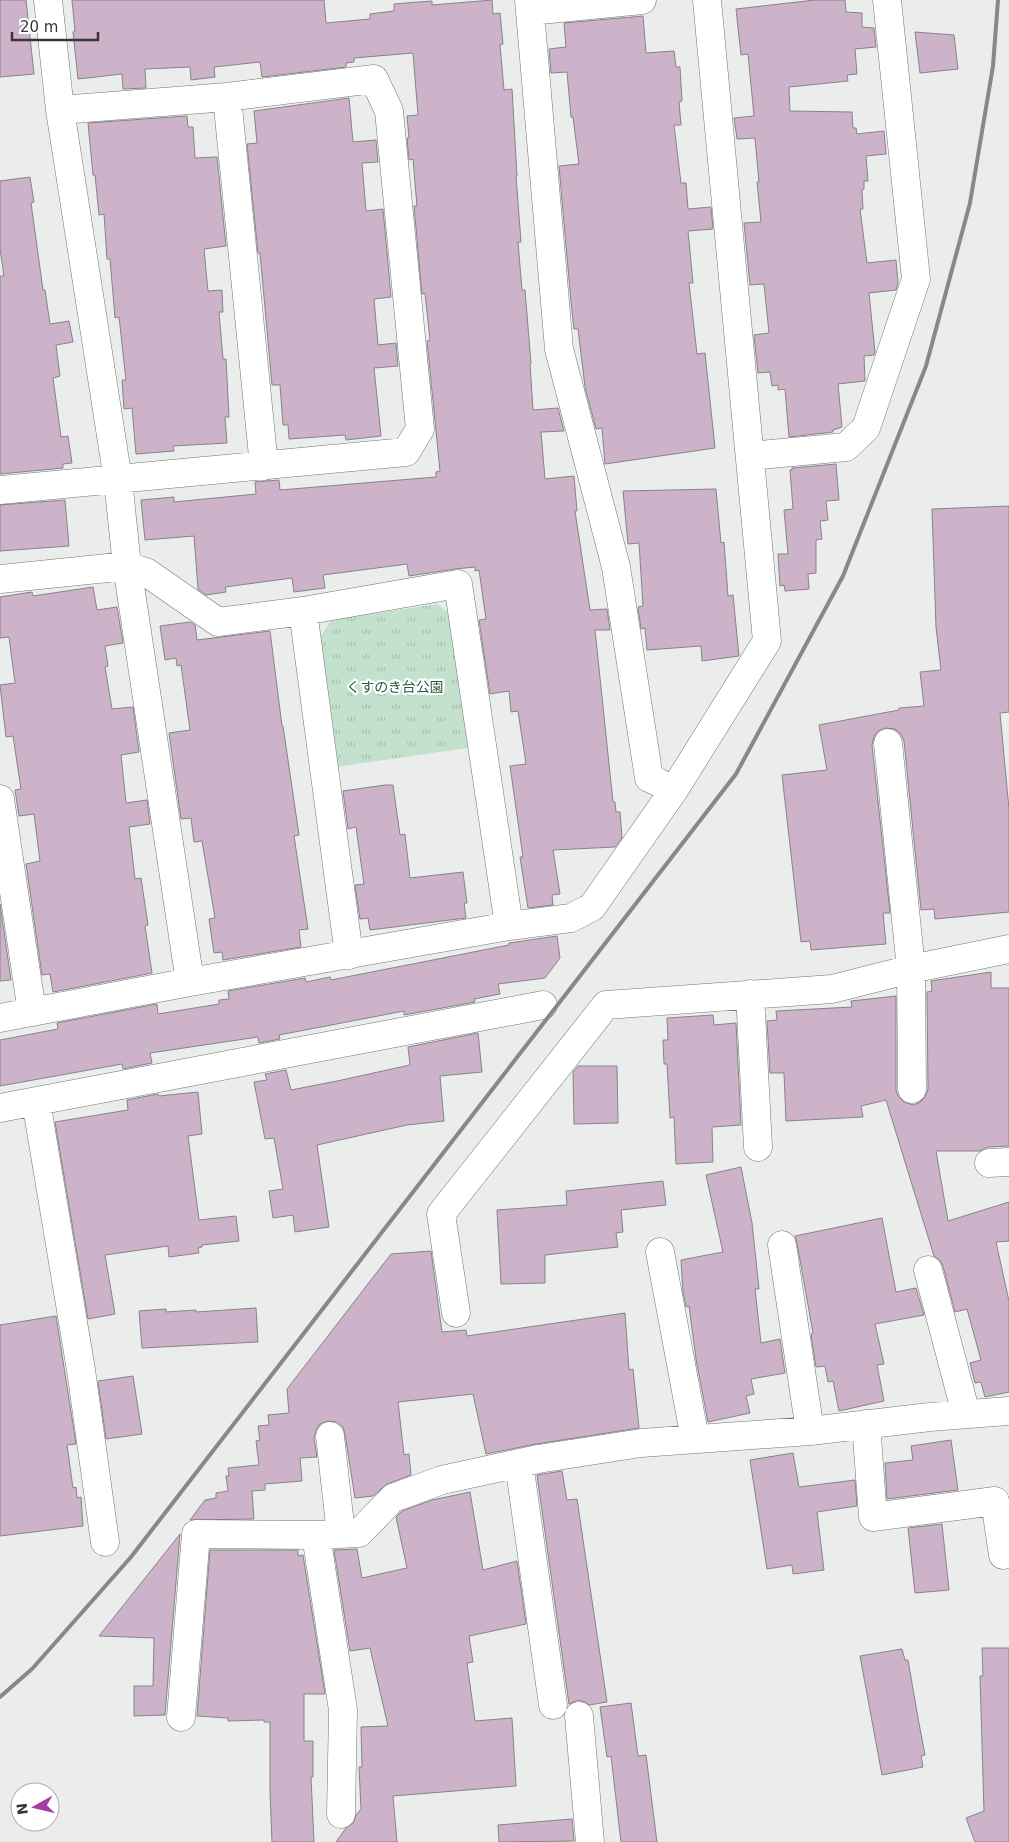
<svg xmlns="http://www.w3.org/2000/svg" width="1009" height="1842" font-family="'DejaVu Sans','Noto Sans JP',sans-serif">
<style>
.park{fill:url(#park-tufts)}
.building{fill:#ccb3ca;stroke:#868486}
.lines{fill:none;stroke-linecap:round;stroke-linejoin:round}
.minor-casing{stroke:#727573;stroke-width:29}
.minor{stroke:#fff;stroke-width:28}
.rail{stroke:#878988;stroke-width:4}
.labels{text-anchor:middle;dominant-baseline:central;stroke-width:4.5;stroke-linejoin:round;paint-order:stroke}
.park-label{font-size:14px;fill:#295b3e;stroke:#fff}
</style>
<defs>
<pattern id="park-tufts" width="24" height="20" patternUnits="userSpaceOnUse" patternTransform="scale(1.25)"><rect width="24" height="20" fill="#c3e1cd"/><path d="M3 7l-1-3M5 7V3M7 7l1-3M15 17l-1-3M17 17v-4M19 17l1-3" fill="none" stroke="#a8c2b1"/></pattern>
</defs>
<rect width="100%" height="100%" fill="#eaedeb"/>
<path class="park" d="M437 604 455 618 474 747 336 767 318 641 331 620Z"/>
<path class="building" d="M0 0H26L34 74 0 77Z
M72 0H324L326 23 370 19V14L394 11V4L432 1V5L492 0 493 14 500 13 503 44 500 45 504 90 512 89 517 176H516L521 242H518L522 290H525L531 364H530L533 410 558 408 564 431 541 432 545 479 574 476 577 511H575L590 610 607 609 610 630H595L613 802H615L616 812H620L622 838 615 847 553 850 560 894 552 895 553 905 528 908 520 857H523L510 766 526 764 518 711 511 712 509 691 490 694 479 620 486 619 479 570 475 571V567L455 569 409 576 407 564 323 575 325 588 294 592 292 578 225 587 226 592 206 595 198 589 194 536 145 540 141 500 174 497V502L256 494 255 482 279 480 280 490 436 477V472L440 471 427 341 430 340 425 293 422 294 414 206H417L413 159 409 160 407 138H409L407 116 418 115 413 53 354 58V62L346 63V67L262 77 260 62 214 67 215 77 191 80 190 67 145 69 146 88 123 89 122 74 78 79 73 32 75 31Z
M815 0H845L846 12 862 13V27L874 28 876 47 855 49 857 74 847 75 848 81 789 87 790 111 852 112 853 128H856L857 134 884 131 886 154 866 156 868 181H864V189L862 190 863 209H860L867 263 896 260 898 283 896 290 869 293 875 352 874 355 864 356 865 381 838 384 842 427 833 430V432L789 437 785 389 778 390V385L772 386 770 372 758 373 754 335 769 333 764 284 750 285 744 223 761 222 757 182H759L755 138 737 139 734 118 754 116 748 54 741 55 736 9Z
M643 16 646 53 674 51 676 67H680L682 101 679 102 681 125H674L681 183H686L688 209 711 207 713 229 688 231 693 283H689L697 354 705 353 715 448 605 464 602 428 596 429 585 387 578 329H574L571 302 559 166 579 164 573 117H571L567 72 551 73 549 49 566 47 564 23Z
M915 32 954 35 958 69 920 73Z
M349 98 353 142 376 140 378 162 362 163 366 211 383 209 391 297 374 299 378 345 396 343 398 366 374 368 381 436 346 440 345 435 289 439 288 425H283L280 385H272L260 253H258L247 144 257 143 254 111Z
M187 116 188 127H193L195 158 217 157 226 246 204 249 208 291 222 290 223 312H219L223 359H226L229 417H225L227 443 173 446 174 451 136 454 132 408 124 409 122 380H126L119 317 115 318 110 259H107L104 214 99 215 95 175H93L88 123Z
M30 177 34 202 31 203 43 290H45L50 324 69 321 73 342 56 345 60 376 53 378 61 437 68 436 72 463 63 464V468L0 474V276H4L0 249V181Z
M836 464 839 500 826 501 828 520 820 521 822 539 816 540V573L808 574 809 589 785 591 784 585 780 586 778 554H788L784 510 793 509 790 470H792V468Z
M716 489 721 543 724 542 728 596 733 595 739 656 702 661 701 646 647 650 645 628 641 629 638 607 643 606 639 543 628 544 623 491Z
M65 500 69 546 0 551V505Z
M1009 506V712L1000 713 1009 809V912L935 919 934 909 921 910 904 741 901 734 895 729 886 728 878 731 874 736 872 745 890 913H883L886 944 811 950 810 941 801 942 782 775 827 770 819 725 899 710V708L924 706 920 672 941 670 936 627 932 509Z
M93 587 97 610 117 607 123 643 105 646 108 666 105 667 112 709 133 707 139 752 121 755 126 803 147 800 150 824 129 827 135 879 141 878 148 925 145 926 152 973 53 992 50 974 42 975 26 864 40 861 34 814 19 816 15 790 21 789 13 736 6 737 0 685 15 683 9 637 0 638V597L32 592 33 596Z
M190 622 195 625 197 640 270 631 282 726H283L299 835 294 836 308 929 299 930 301 947 223 960 222 952 214 953 209 919 215 918 202 841 194 842 191 818 181 819 169 733 190 730 181 665 177 666 176 658 165 660 160 626Z
M385 785H393L400 835 405 834 410 878 463 872 467 903H464L466 918 370 930 368 918 360 919 355 885 364 884 356 827 348 829 343 791Z
M0 904 11 980 0 981Z
M557 936 560 958 545 978 498 984 500 994 474 999 475 1002 404 1015V1011L279 1035 280 1039 259 1043 258 1037 150 1053 152 1063 123 1069 122 1064 0 1086V1040L58 1029 57 1023 157 1004 158 1014 219 1004V1000L229 999 228 991 305 978 306 982 330 977 331 980 509 945V943Z
M991 972V988H1009V1146L988 1147 980 1151H936L948 1221 1009 1202V1241L996 1242 1009 1301V1392L985 1397 981 1382 975 1383 970 1363 981 1360 967 1309 955 1312 943 1266 939 1259 934 1256 886 1100 861 1106 863 1117 786 1121 784 1073H770L767 1021 777 1020 776 1011 852 1007 851 1001 896 996V1090L898 1096 904 1102 913 1105 919 1103 925 1097 928 1089 927 992 932 991 931 981Z
M713 1015 714 1025 736 1023 741 1125 712 1127 713 1162 676 1164 674 1117 670 1118 667 1064H664L663 1040H668L667 1018Z
M478 1033 482 1072 440 1076 444 1121 407 1125 317 1145 329 1227 295 1232 293 1215 273 1218 269 1191 283 1189 274 1138 265 1139 254 1082 267 1080 265 1074 286 1070 291 1090 337 1081 410 1065 408 1047Z
M578 1066H617L618 1123 574 1124 573 1072Z
M198 1092 202 1134 188 1136 199 1220 236 1216 239 1241 202 1245V1247L198 1248 199 1253 169 1257 168 1246 105 1255 115 1314 88 1319 55 1122 128 1110 127 1100 158 1094 159 1096Z
M741 1167 752 1223 759 1289H755L761 1343 780 1339 785 1373 751 1379 754 1394 746 1396 750 1413 708 1422 696 1359 689 1306 686 1307 683 1291 681 1260 723 1252 706 1175Z
M663 1181 666 1205 621 1210 623 1232 616 1233 618 1247 545 1255V1283L501 1284 497 1210 567 1205 566 1191Z
M882 1218 896 1292 916 1288 924 1315 875 1324 884 1364 877 1365 884 1401 839 1411 833 1381 828 1382 825 1366 816 1367 811 1334 813 1333 797 1243 795 1236Z
M431 1251 442 1332 466 1330 467 1336 625 1313 629 1370 633 1369 639 1428 536 1444 486 1454 473 1394 398 1402 404 1455 409 1454 411 1475 387 1484 373 1496 355 1498 345 1434 343 1427 337 1422 328 1421 320 1424 316 1430 314 1438 317 1457 300 1458 302 1481 265 1484V1490L252 1491 254 1519 190 1520 205 1500 216 1498V1493L228 1491 226 1476H229L228 1468 259 1465 256 1441 260 1440 258 1426 269 1425 268 1415 289 1413 287 1389 391 1254Z
M256 1308 258 1342 142 1348 139 1311 166 1309V1312L196 1310V1312Z
M56 1316 76 1444 67 1445 73 1488 76 1487 77 1498 81 1497 83 1526 0 1536V1325Z
M133 1376 142 1434 106 1439 98 1381Z
M951 1440 958 1490 887 1499 885 1463 913 1460 911 1446Z
M793 1453 799 1487 855 1480 857 1506 817 1512 824 1570 793 1574 792 1565 767 1569 750 1460Z
M562 1471 567 1500 577 1499 607 1702 589 1705 585 1702 578 1700 569 1704 537 1475Z
M470 1492 483 1570 517 1561 526 1624 469 1636 473 1662 467 1663 475 1721 512 1718 516 1786 393 1796 397 1842H336L346 1828 354 1822 356 1815 361 1809 359 1767H362L361 1727 388 1726 370 1648 350 1651 334 1550 357 1549 362 1578 407 1568 396 1517 402 1511 432 1500Z
M942 1524 949 1590 915 1593 908 1528Z
M180 1534 165 1715 134 1716V1686H153L154 1638 99 1636Z
M210 1550H298V1556L303 1555 325 1694H304V1741H313V1777H311L314 1842H272L270 1792V1722H264V1720L228 1721V1718L197 1716Z
M982 1648H1009V1842H975L966 1818 984 1811 980 1676H983Z
M902 1649 905 1660H908L918 1718 925 1755 921 1756 923 1767 882 1775 860 1656Z
M631 1703 638 1756 646 1755 657 1842H621L611 1756 607 1757 600 1707Z
M572 1819 574 1841 499 1842 498 1825Z"/>
<g class="lines">
<g class="minor-casing">
<path id="minor" d="M48 0 60 110 118 480 127 566 190 982
M529 0 559 349 616 567 649 778 674 790
M530 11 642 0
M227 97 264 466
M750 456 846 447 866 428 916 279 887 0
M0 490 406 452 420 429 389 111 374 79 227 97 60 110
M0 579 127 566 146 572 218 622 303 611 458 584 509 926
M303 611 349 955
M888 743 911 969 912 1089
M0 799 32 1012
M750 994 758 1147
M0 1018 190 982 509 926 571 918 592 907 674 790 767 641 707 0
M36 1101 81 1370 105 1542
M0 1108 543 1005
M989 1163 1009 1162
M782 1245 810 1431
M660 1252 695 1439
M928 1270 966 1414
M456 1313 441 1214 606 1005 832 989 911 969 1009 949
M866 1424 873 1517 995 1501 1003 1555
M330 1436 341 1534
M519 1463 553 1705
M316 1535 343 1710 341 1814
M579 1716 590 1842
M181 1717 196 1534 316 1535 359 1533 393 1498 442 1480 538 1459 641 1443 810 1431 930 1417 1009 1411"/>
</g>
<use href="#minor" class="minor"/>
<path class="rail" d="M0 1697 32 1669 131 1557 736 774 843 576 926 366 970 203 993 66 998 0"/>
</g>
<g class="labels">
<g class="park-label">
<text x="395" y="687">くすのき台公園</text>
</g>
</g>
<g transform="translate(35 1807) rotate(262)"><circle r="24" fill="#ffffff" stroke="#aeafae"/>
<path d="M0-4L9 19L0 12L-9 19Z" fill="#a33da1"/>
<text y="-8" font-size="14" font-weight="bold" text-anchor="middle" fill="#353635">N</text>
</g>
<path d="M12 32v8h86v-8" fill="none" stroke="#353635" stroke-width="2.5"/>
<text x="20" y="32" font-size="15" fill="#353635" stroke="#ffffff" stroke-width="4" paint-order="stroke">20 m</text>
</svg>
